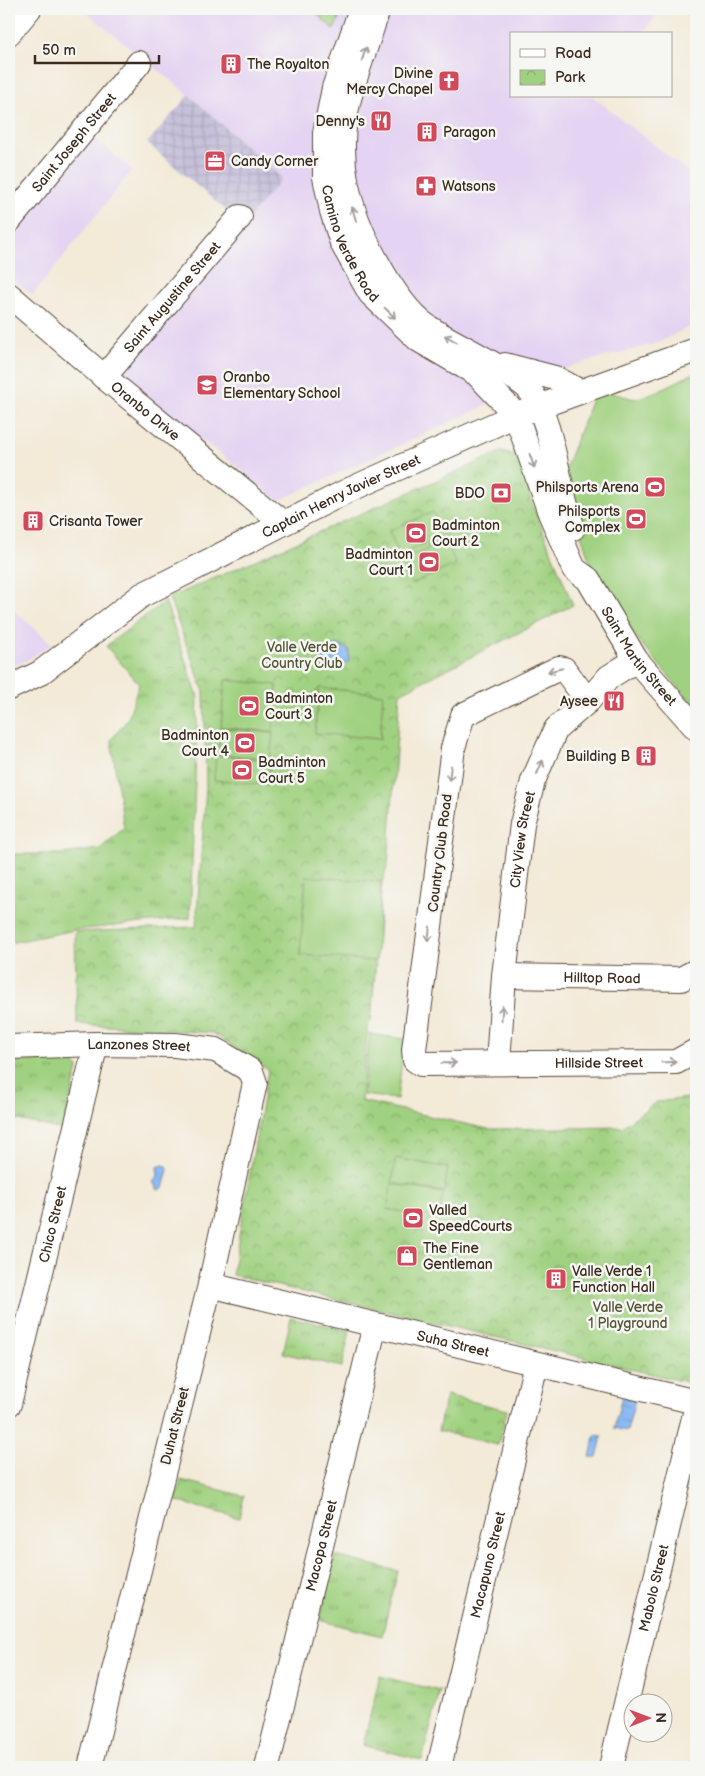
<svg xmlns="http://www.w3.org/2000/svg" width="705" height="1776" font-family="'Balsamiq Sans',sans-serif">
<style>
.built{fill:#e4d3f2}
.industrial{fill:url(#industrial-grid)}
.grass{fill:url(#grass-tufts);stroke:#6e7e4f}
.park{fill:url(#park-crowns);stroke:#6e7e4f}
.pitch{fill:#a0d180;stroke:#6e7e4f}
.water{fill:url(#water-ripples);stroke:#617188}
.lines{fill:none;stroke-linecap:round;stroke-linejoin:round}
.minor-casing{stroke:#57473a;stroke-width:26}
.minor{stroke:#fff;stroke-width:24}
.oneway{stroke:#a79f9a}
.labels{text-anchor:middle;dominant-baseline:central;stroke-width:5;stroke-linejoin:round;paint-order:stroke}
.poi-label{font-size:14px;fill:#3b2a1e;stroke:#f6f6f2;text-anchor:start}
.street-label{font-size:14px;fill:#3b2a1e;stroke:#f6f6f2}
.park-label{font-size:14px;fill:#545436;stroke:#f6f6f2}
</style>
<defs>
<pattern id="industrial-grid" width="8" height="8" patternUnits="userSpaceOnUse" patternTransform="scale(1.25)"><rect width="8" height="8" fill="#c6c0da"/><path d="M0 4h8M4 0v8" fill="none" stroke="#aba5bb"/></pattern>
<pattern id="grass-tufts" width="24" height="20" patternUnits="userSpaceOnUse" patternTransform="scale(1.25)"><rect width="24" height="20" fill="#a0d180"/><path d="M3 7l-1-3M5 7V3M7 7l1-3M15 17l-1-3M17 17v-4M19 17l1-3" fill="none" stroke="#84aa68"/></pattern>
<pattern id="park-crowns" width="20" height="18" patternUnits="userSpaceOnUse" patternTransform="scale(1.25)"><rect width="20" height="18" fill="#a0d180"/><path d="M2 6a3 3 0 1 1 6 0M12 15a3 3 0 1 1 6 0" fill="none" stroke="#84aa68"/></pattern>
<pattern id="water-ripples" width="26" height="14" patternUnits="userSpaceOnUse" patternTransform="scale(1.25)"><rect width="26" height="14" fill="#87b8f3"/><path d="M2 4q2-2 4 0t4 0M15 11q2-2 4 0t4 0" fill="none" stroke="#7096c4"/></pattern>
</defs>
<rect width="100%" height="100%" fill="#f6f6f2"/>
<filter id="ink" filterUnits="userSpaceOnUse"><feTurbulence type="fractalNoise" baseFrequency=".02" numOctaves="2"/><feDisplacementMap in="SourceGraphic" scale="10" xChannelSelector="R" yChannelSelector="G"/><feConvolveMatrix kernelMatrix="1 2 1 2 8 2 1 2 1" color-interpolation-filters="sRGB"/></filter>
<filter id="wash" filterUnits="userSpaceOnUse"><feTurbulence type="fractalNoise" baseFrequency=".0096" numOctaves="4" result="noise"/><feDisplacementMap in="SourceGraphic" scale="20" xChannelSelector="R" yChannelSelector="G"/><feGaussianBlur stdDeviation="1.12" result="paint"/><feColorMatrix in="noise" values="0 0 0 0 0 0 0 0 0 0 0 0 0 0 0 0 0 1.4 0 .05"/><feComposite in="paint" operator="in"/></filter>
<g filter="url(#wash)">
<rect width="100%" height="100%" fill="#f3ead8"/>
<path class="built" d="M82 9H662L642 34H511V96H592L696 178V323L658 343 574 365 278 501 233 463 114 376 282 178 189 95Z
M91 135 132 170 33 295 9 277V233Z
M9 606 52 644 27 660 9 668Z"/>
<path class="industrial" d="M189 95 282 178 243 225 147 143Z"/>
<path class="grass" d="M165 601 198 697 190 918 75 930 9 943V854H60L100 849 124 828 111 740 128 719 139 684 106 646Z
M71 1059 78 1068 63 1130 14 1119 13 1062Z
M291 1317 350 1331 342 1367 283 1353Z
M446 1395 507 1410 498 1445 438 1431Z
M181 1480 244 1496 239 1518 176 1501Z
M335 1556 398 1571 382 1636 319 1620Z
M380 1676 440 1691 422 1760 363 1745Z"/>
<path class="park" d="M312 9H343L334 30Z
M501 452 518 456 526 469 530 499 573 605 400 693 388 864 382 883 371 1021 368 1025 361 1101 488 1129 622 1127 656 1102 696 1097V1353L690 1383 232 1275 268 1070 213 1033 77 1024 75 932 196 927 206 788 204 692 169 598Z"/>
<path class="pitch" d="M696 372V707L653 658 610 605 590 562 562 477 596 389 635 399 658 391Z
M433 512 444 535 400 555 389 531Z
M446 541 456 564 412 584 402 560Z
M225 680 277 685 273 732 221 727Z
M319 688 383 694 380 739 315 733Z
M220 728 273 733 270 758 218 754Z
M216 755 270 760 268 785 214 780Z
M306 876 381 882 376 961 300 955Z
M370 1034 405 1039 397 1099 363 1095Z
M396 1158 448 1168 444 1192 392 1183Z
M392 1184 443 1193 439 1218 387 1209Z"/>
<path class="water" d="M337 644 349 650V662L338 666 322 665V652Z
M163 1165 167 1166 168 1170 163 1188 158 1190 153 1182 158 1176 157 1167Z
M622 1397 635 1400 627 1431 614 1428Z
M595 1435 602 1436 597 1458 590 1457Z"/>
</g>
<g filter="url(#ink)">
<g class="lines">
<g class="minor-casing">
<g id="minor">
<path id="s1" d="M361 9 334 88 325 133V177L332 211 342 243 370 293 419 340 477 374 516 415 550 513 574 569 588 579 636 660 696 728"/>
<path d="M378 9C369 39 357 69 349 99 334 158 348 210 377 262 389 284 406 312 428 327 456 345 486 357 513 377 517 380 524 384 528 388 554 420 557 488 573 528"/>
<path d="M9 33 29 9"/>
<path id="s2" d="M9 221 139 63"/>
<path id="s3" d="M9 295 104 377 283 523"/>
<path d="M505 365 555 378 579 391"/>
<path id="s4" d="M104 377 240 217"/>
<path id="s5" d="M9 688 40 673 142 595 347 491 516 415 696 350"/>
<path id="s6" d="M588 701 564 669 559 668 463 715 453 748 414 1050 415 1060 421 1064 676 1062 696 1051"/>
<path id="s7" d="M504 976 681 979 696 971"/>
<path id="s8" d="M9 1047 96 1044 175 1045 216 1050 251 1071 255 1083 210 1285 90 1767"/>
<path id="s9" d="M498 1062 504 976 522 824 533 781 556 729 588 701 609 677 636 660"/>
<path id="s10" d="M210 1285 696 1402"/>
<path id="s11" d="M9 1404 96 1044"/>
<path id="s12" d="M267 1767 375 1325"/>
<path id="s13" d="M439 1767 536 1364"/>
<path id="s14" d="M611 1767 696 1409"/>
</g>
</g>
<use href="#minor" class="minor"/>
</g>
<defs><path id="oneway-shaft" d="M-6 0H5M1.5-3L5.5 0L1.5 3" fill="none" stroke-width="1.6" stroke-linecap="round" stroke-linejoin="round" transform="scale(1.25)"/></defs>
<g class="oneway">
<use href="#oneway-shaft" transform="translate(364 54) rotate(-72)"/>
<use href="#oneway-shaft" transform="translate(354 214) rotate(-107)"/>
<use href="#oneway-shaft" transform="translate(390 313) rotate(44)"/>
<use href="#oneway-shaft" transform="translate(451 339) rotate(-151)"/>
<use href="#oneway-shaft" transform="translate(532 461) rotate(71)"/>
<use href="#oneway-shaft" transform="translate(555 670) rotate(167)"/>
<use href="#oneway-shaft" transform="translate(540 767) rotate(-66)"/>
<use href="#oneway-shaft" transform="translate(450 773) rotate(97)"/>
<use href="#oneway-shaft" transform="translate(429 934) rotate(97)"/>
<use href="#oneway-shaft" transform="translate(502 1013) rotate(-86)"/>
<use href="#oneway-shaft" transform="translate(669 1062) rotate(-3)"/>
<use href="#oneway-shaft" transform="translate(449 1063) rotate(-1)"/>
</g>
</g>
<defs>
<g id="building-square" transform="scale(1.125)"><rect x="-9" y="-9" width="18" height="18" rx="4" fill="#d1495b" stroke="#f6f6f2"/><path d="M-4-6H4V6H1V3H-1V6H-4ZM-2.5-4.3h1.7v1.8h-1.7ZM.8-4.3h1.7v1.8H.8ZM-2.5-1h1.7V.8h-1.7ZM.8-1h1.7V.8H.8Z" fill="#fff"/></g>
<g id="church-square" transform="scale(1.125)"><rect x="-9" y="-9" width="18" height="18" rx="4" fill="#d1495b" stroke="#f6f6f2"/><path d="M-1.2-6h2.4v3.5h3.3v2.4h-3.3V6h-2.4V-.1h-3.3v-2.4h3.3Z" fill="#fff"/></g>
<g id="restaurant-square" transform="scale(1.125)"><rect x="-9" y="-9" width="18" height="18" rx="4" fill="#d1495b" stroke="#f6f6f2"/><path d="M-5-6h1v4h1v-4h1v4h1v-4h1v5L-1.5 .5V6h-2V.5L-5-1ZM5-6V6H3V1.5H1.5Q1.5-4 5-6Z" fill="#fff"/></g>
<g id="office-square" transform="scale(1.125)"><rect x="-9" y="-9" width="18" height="18" rx="4" fill="#d1495b" stroke="#f6f6f2"/><path d="M-6-3h4V-5.5h4V-3h4V5H-6ZM-1-4.5V-3h2v-1.5ZM-6 0V1H6V0Z" fill="#fff"/></g>
<g id="pharmacy-square" transform="scale(1.125)"><rect x="-9" y="-9" width="18" height="18" rx="4" fill="#d1495b" stroke="#f6f6f2"/><path d="M-2-6h4v4h4v4h-4v4h-4v-4h-4v-4h4Z" fill="#fff"/></g>
<g id="school-square" transform="scale(1.125)"><rect x="-9" y="-9" width="18" height="18" rx="4" fill="#d1495b" stroke="#f6f6f2"/><path d="M0-5L7-2L0 1L-7-2ZM-4 1L0 2.5L4 1V4Q0 6-4 4Z" fill="#fff"/></g>
<g id="stadium-square" transform="scale(1.125)"><rect x="-9" y="-9" width="18" height="18" rx="4" fill="#d1495b" stroke="#f6f6f2"/><path d="M0-5a6.5 5 0 1 0 0 10a6.5 5 0 1 0 0-10ZM-3.5-1.8h7v3.6h-7Z" fill="#fff"/></g>
<g id="bank-square" transform="scale(1.125)"><rect x="-9" y="-9" width="18" height="18" rx="4" fill="#d1495b" stroke="#f6f6f2"/><path d="M-6-4H6V4H-6ZM0-2.3a2.3 2.3 0 1 0 0 4.6a2.3 2.3 0 1 0 0-4.6Z" fill="#fff"/></g>
<g id="shop-square" transform="scale(1.125)"><rect x="-9" y="-9" width="18" height="18" rx="4" fill="#d1495b" stroke="#f6f6f2"/><path d="M-5-2.5h2.3a2.7 3.5 0 0 1 5.4 0H5L5.5 6h-11ZM-1.5-2.5h3a1.5 2.3 0 0 0-3 0Z" fill="#fff"/></g>
</defs>
<g fill-rule="evenodd">
<use href="#building-square" x="231" y="64"/>
<use href="#church-square" x="449" y="81"/>
<use href="#restaurant-square" x="381" y="121"/>
<use href="#building-square" x="427" y="132"/>
<use href="#office-square" x="215" y="161"/>
<use href="#pharmacy-square" x="426" y="186"/>
<use href="#school-square" x="207" y="385"/>
<use href="#stadium-square" x="655" y="487"/>
<use href="#bank-square" x="501" y="493"/>
<use href="#stadium-square" x="636" y="519"/>
<use href="#building-square" x="33" y="521"/>
<use href="#stadium-square" x="416" y="533"/>
<use href="#stadium-square" x="429" y="562"/>
<use href="#restaurant-square" x="614" y="701"/>
<use href="#stadium-square" x="249" y="706"/>
<use href="#stadium-square" x="245" y="743"/>
<use href="#building-square" x="646" y="756"/>
<use href="#stadium-square" x="242" y="770"/>
<use href="#stadium-square" x="413" y="1218"/>
<use href="#shop-square" x="407" y="1256"/>
<use href="#building-square" x="556" y="1279"/>
</g>
<g class="labels">
<g class="poi-label">
<text x="247" y="64">The Royalton</text>
<text x="433" y="73" text-anchor="end">Divine<tspan x="433" dy="16">Mercy Chapel</tspan></text>
<text x="365" y="121" text-anchor="end">Denny's</text>
<text x="443" y="132">Paragon</text>
<text x="231" y="161">Candy Corner</text>
<text x="442" y="186">Watsons</text>
<text x="223" y="377">Oranbo<tspan x="223" dy="16">Elementary School</tspan></text>
<text x="639" y="487" text-anchor="end">Philsports Arena</text>
<text x="485" y="493" text-anchor="end">BDO</text>
<text x="620" y="511" text-anchor="end">Philsports<tspan x="620" dy="16">Complex</tspan></text>
<text x="49" y="521">Crisanta Tower</text>
<text x="432" y="525">Badminton<tspan x="432" dy="16">Court 2</tspan></text>
<text x="413" y="554" text-anchor="end">Badminton<tspan x="413" dy="16">Court 1</tspan></text>
<text x="265" y="698">Badminton<tspan x="265" dy="16">Court 3</tspan></text>
<text x="598" y="701" text-anchor="end">Aysee</text>
<text x="229" y="735" text-anchor="end">Badminton<tspan x="229" dy="16">Court 4</tspan></text>
<text x="630" y="756" text-anchor="end">Building B</text>
<text x="258" y="762">Badminton<tspan x="258" dy="16">Court 5</tspan></text>
<text x="429" y="1210">Valled<tspan x="429" dy="16">SpeedCourts</tspan></text>
<text x="423" y="1248">The Fine<tspan x="423" dy="16">Gentleman</tspan></text>
<text x="572" y="1271">Valle Verde 1<tspan x="572" dy="16">Function Hall</tspan></text>
</g>
<g class="street-label">
<text stroke="none"><textPath href="#s2" startOffset="102">Saint Joseph Street</textPath></text>
<text stroke="none"><textPath href="#s1" startOffset="245">Camino Verde Road</textPath></text>
<text stroke="none"><textPath href="#s4" startOffset="105">Saint Augustine Street</textPath></text>
<text stroke="none"><textPath href="#s3" startOffset="179">Oranbo Drive</textPath></text>
<text stroke="none"><textPath href="#s5" startOffset="385">Captain Henry Javier Street</textPath></text>
<text stroke="none"><textPath href="#s1" startOffset="765">Saint Martin Street</textPath></text>
<text stroke="none"><textPath href="#s9" startOffset="224">City View Street</textPath></text>
<text transform="translate(440 853) rotate(-83)">Country Club Road</text>
<text stroke="none"><textPath href="#s7" startOffset="98">Hilltop Road</textPath></text>
<text stroke="none"><textPath href="#s8" startOffset="130">Lanzones Street</textPath></text>
<text stroke="none"><textPath href="#s6" startOffset="686">Hillside Street</textPath></text>
<text stroke="none"><textPath href="#s11" startOffset="185">Chico Street</textPath></text>
<text stroke="none"><textPath href="#s10" startOffset="250">Suha Street</textPath></text>
<text transform="translate(175 1426) rotate(-76)">Duhat Street</text>
<text stroke="none"><textPath href="#s12" startOffset="228">Macopa Street</textPath></text>
<text stroke="none"><textPath href="#s13" startOffset="208">Macapuno Street</textPath></text>
<text stroke="none"><textPath href="#s14" startOffset="184">Mabolo Street</textPath></text>
</g>
<g class="park-label">
<text x="302" y="647">Valle Verde<tspan x="302" dy="16">Country Club</tspan></text>
<text x="628" y="1307">Valle Verde<tspan x="628" dy="16">1 Playground</tspan></text>
</g>
</g>
<rect width="705" height="1776" fill="none" stroke="#f6f6f2" stroke-width="30"/>
<rect x="510" y="32" width="162" height="65" fill="#f6f6f2" stroke="#aba49d"/>
<rect x="520" y="49" width="25" height="8" fill="#ffffff" stroke="#aba49d"/>
<text x="555" y="58" font-size="15" fill="#3b2a1e">Road</text>
<rect x="520" y="70" width="25" height="15" fill="url(#park-crowns)" stroke="#aba49d"/>
<text x="555" y="82" font-size="15" fill="#3b2a1e">Park</text>
<g transform="translate(648 1718) rotate(89)"><circle r="24" fill="#f6f6f2" stroke="#aba49d"/>
<path d="M0-4L9 19L0 12L-9 19Z" fill="#d1495b"/>
<text y="-8" font-size="14" font-weight="bold" text-anchor="middle" fill="#3b2a1e">N</text>
</g>
<path d="M35 55v8h124v-8" fill="none" stroke="#3b2a1e" stroke-width="2.5"/>
<text x="42" y="55" font-size="15" fill="#3b2a1e" stroke="#f6f6f2" stroke-width="4" paint-order="stroke">50 m</text>
</svg>
